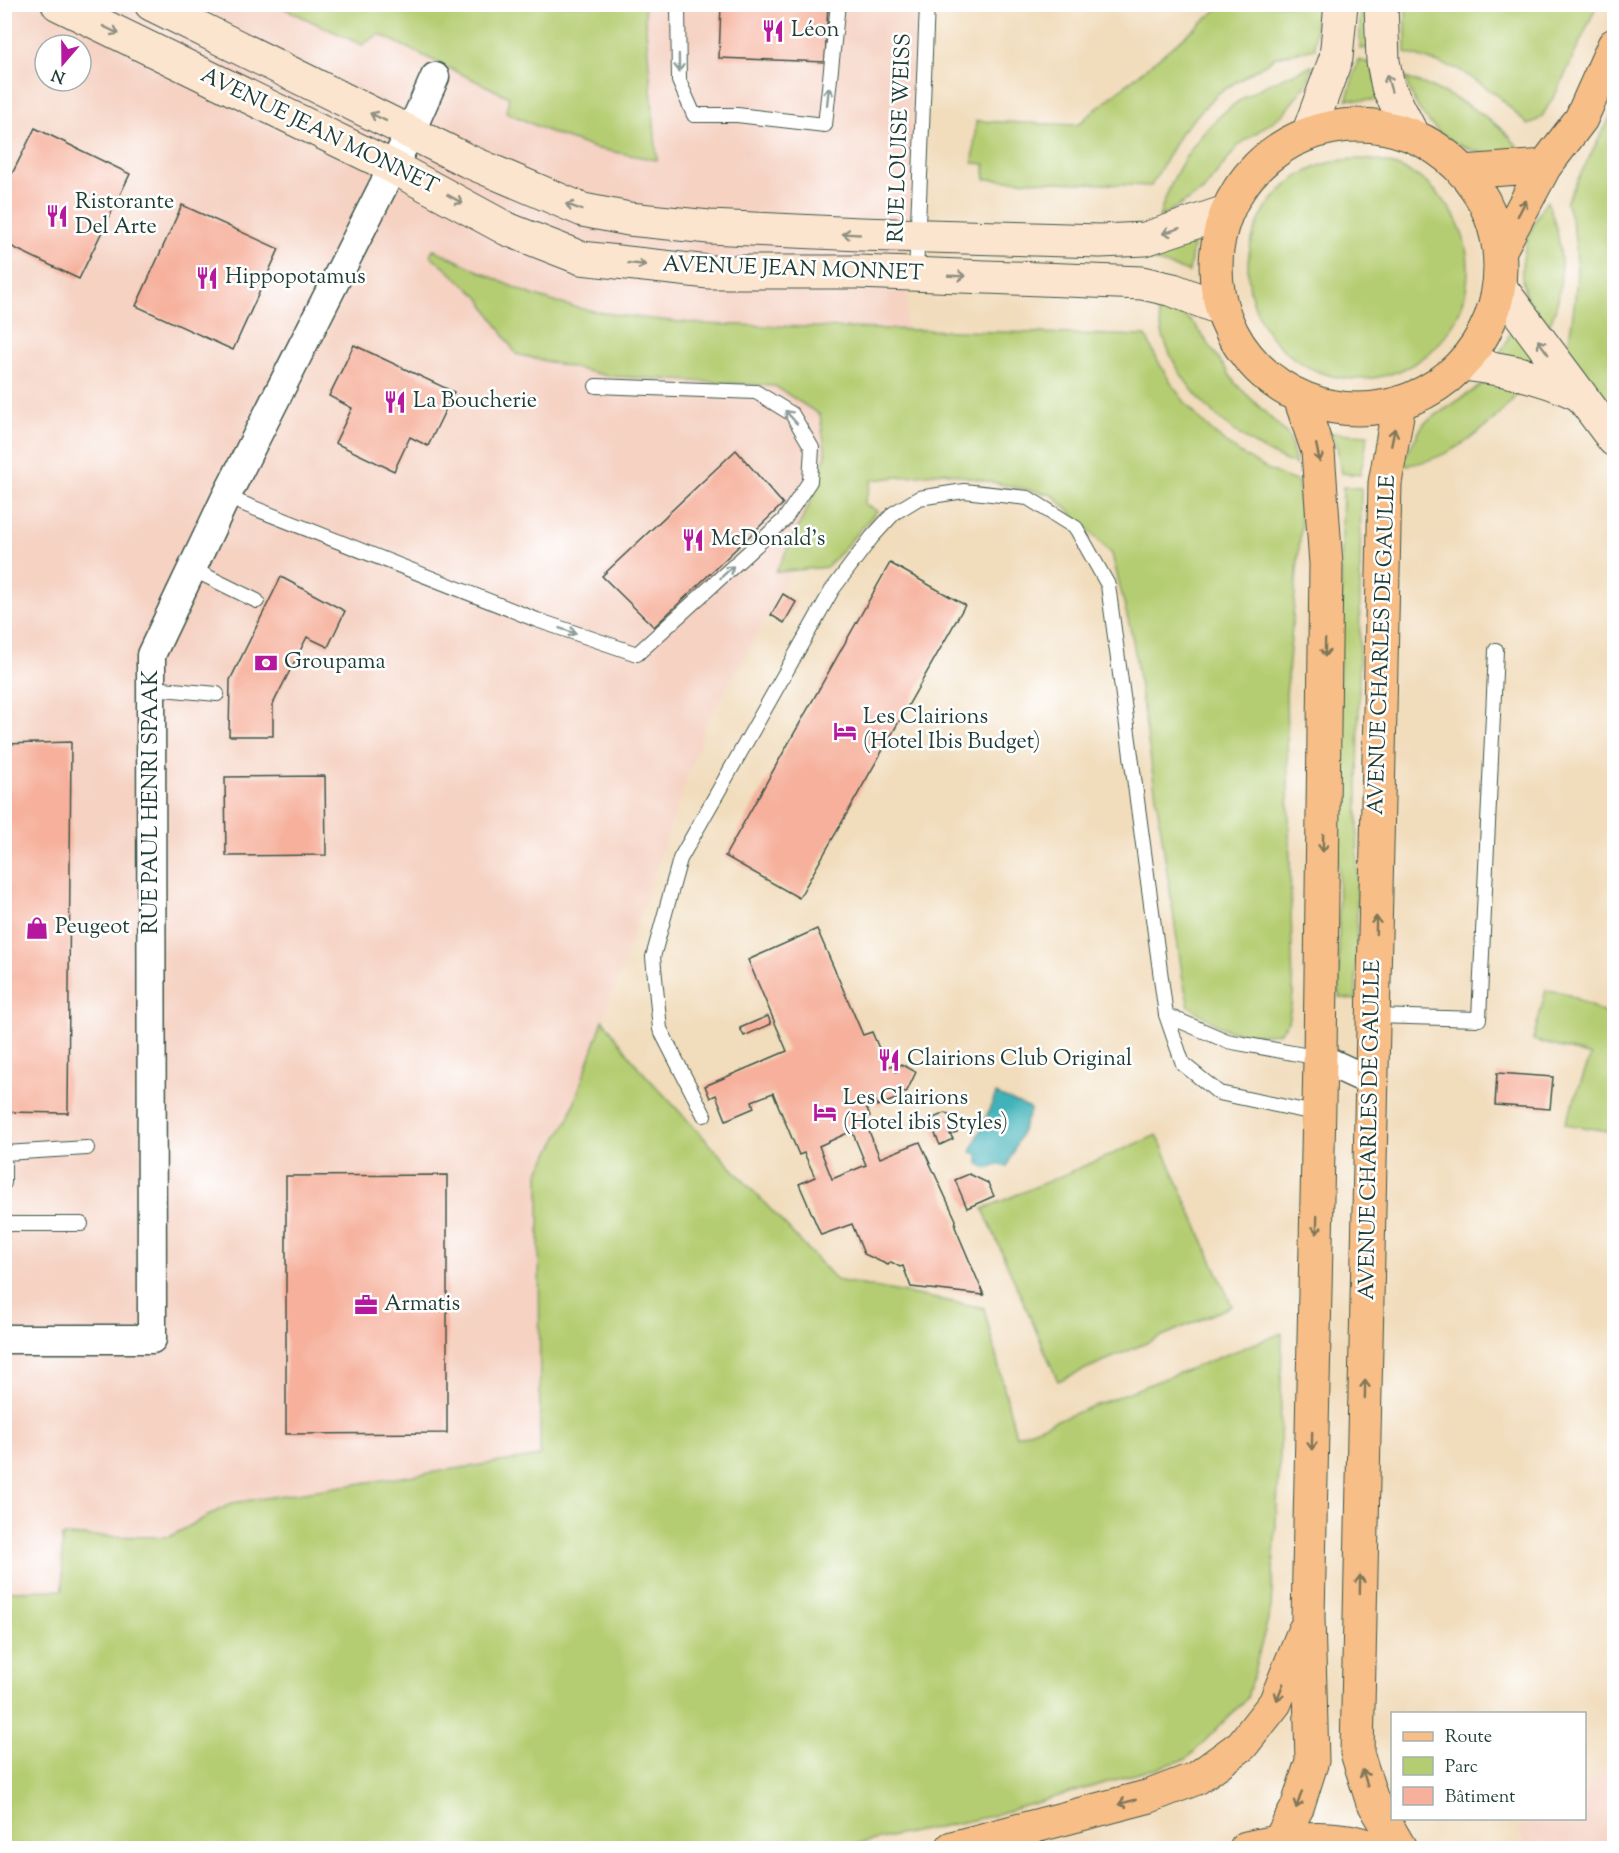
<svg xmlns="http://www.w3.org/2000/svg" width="1619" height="1853" font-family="'Sorts Mill Goudy',serif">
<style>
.built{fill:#f5d2c2;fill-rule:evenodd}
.green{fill:#b5cd72;stroke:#6a8553;stroke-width:1.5}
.water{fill:#41b2ba;stroke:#307877;stroke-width:1.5}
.building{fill:#f6b09b;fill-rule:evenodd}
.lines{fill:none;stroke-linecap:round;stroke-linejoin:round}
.lane-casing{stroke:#3e5548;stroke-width:16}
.street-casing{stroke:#3e5548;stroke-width:31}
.secondary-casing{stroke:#3e5548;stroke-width:35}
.primary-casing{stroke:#3e5548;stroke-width:35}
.lane{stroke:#fff;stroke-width:14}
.street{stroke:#fff;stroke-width:28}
.secondary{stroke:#fce5cf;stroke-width:33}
.primary{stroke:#f7be87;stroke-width:33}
.oneway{stroke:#8e9182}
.oneway2{stroke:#8f9e9a}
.oneway3{stroke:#807759}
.labels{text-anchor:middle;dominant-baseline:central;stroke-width:5;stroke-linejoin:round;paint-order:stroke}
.poi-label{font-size:22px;fill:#1f3d34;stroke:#fff;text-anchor:start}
.street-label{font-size:22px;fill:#1f3d34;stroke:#fff}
</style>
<rect width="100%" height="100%" fill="#fff"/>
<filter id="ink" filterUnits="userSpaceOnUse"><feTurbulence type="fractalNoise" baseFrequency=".0167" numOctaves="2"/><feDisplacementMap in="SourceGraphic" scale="12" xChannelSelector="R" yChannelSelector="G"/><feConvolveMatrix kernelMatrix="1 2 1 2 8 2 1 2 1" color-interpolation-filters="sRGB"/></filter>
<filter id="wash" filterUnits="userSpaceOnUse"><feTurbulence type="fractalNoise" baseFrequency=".008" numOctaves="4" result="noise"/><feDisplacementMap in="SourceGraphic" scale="24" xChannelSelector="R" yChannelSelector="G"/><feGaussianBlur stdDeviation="1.35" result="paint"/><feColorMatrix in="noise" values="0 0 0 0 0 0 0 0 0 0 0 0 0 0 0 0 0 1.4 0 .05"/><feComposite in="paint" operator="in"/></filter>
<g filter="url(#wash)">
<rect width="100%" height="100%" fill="#f1dcbb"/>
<path class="built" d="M4 5H922L904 367 705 728 568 1120 539 1171 540 1456 232 1503 169 1537 62 1536 63 1590 4 1591ZM45 45H81V81H45Z
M1614 1765V1848H1528L1518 1829 1535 1819 1584 1818 1585 1785Z"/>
<path class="green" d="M277 5H644L657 160 594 148 552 133 506 112 509 97 379 34 362 45Z
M1223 5H1316L1315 48 1276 57 1217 94 1182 131 1151 186 985 179V164L973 163 976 121 1077 125Z
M1360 5H1369V48L1360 49Z
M1406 5V4L1597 5 1559 88 1541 118 1528 125 1497 95 1458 69 1406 53Z
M1358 60 1370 63 1383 101 1347 99Z
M1312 66 1308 82 1283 114 1239 145 1203 191 1159 218C1174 163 1210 113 1261 88 1278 79 1295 73 1312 66Z
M1405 78C1441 88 1499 118 1520 150 1481 164 1436 139 1416 104 1411 96 1408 86 1405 78Z
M1614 110V168L1607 183 1614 334V409L1567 350C1576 302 1584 249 1566 202Z
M1248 269a110 110 0 1 1 220 0a110 110 0 1 1-220 0Z
M1547 201C1564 241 1567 287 1549 326 1544 320 1535 313 1531 306 1511 274 1528 227 1547 201Z
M1194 238 1189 272 1151 260 1152 250Z
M433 249C463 263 493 279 525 292 580 314 642 318 701 324L1146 336C1177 407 1224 455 1298 482L1301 526 1286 695 1293 995 1288 1022 1279 1033C1234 1038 1224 1031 1189 1006L1183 980 1133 640 1112 554 1053 495 944 472 872 480 864 504 877 511 827 567 776 572 808 507 826 455 820 415 775 386 608 376 516 354 479 297 430 255Z
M1156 301 1180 312 1196 326 1236 384 1289 436 1296 465C1241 444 1186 399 1165 342 1160 329 1159 314 1156 301Z
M1515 321 1538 363 1498 355 1506 343Z
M1502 381 1523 386C1496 424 1450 462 1400 466L1424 423 1483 384Z
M1329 433 1368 435 1360 475 1341 473 1337 447Z
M1343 487 1361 488 1356 1000 1339 997 1338 747Z
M1546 990 1565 993 1614 1018V1132L1565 1124 1591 1056 1533 1040Z
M603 1020 639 1068 836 1280 984 1308 1016 1436 1282 1333 1280 1454 1271 1608 1247 1698 1187 1759 987 1817 836 1848H5V1591L63 1590 62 1536 169 1537 232 1503 540 1456 539 1171 569 1118Z
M1157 1135 1232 1306 1058 1381 983 1209Z"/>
<path class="water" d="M996 1094 1031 1109 1007 1167 998 1164 986 1169 979 1163 978 1154 971 1152Z"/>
<g id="blocks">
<path class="building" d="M721 4H828L825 62 719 58Z
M35 128 130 174 79 279 4 243V190Z
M182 205 279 249 233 350 136 306Z
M354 345 454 392 428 446 410 437 394 471 335 443 352 408 329 396Z
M736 450 783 504 654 627 602 576Z
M890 563 965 605 799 898 725 856Z
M281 577 345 611 328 647 307 637 273 704V736H229L230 680Z
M783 594 796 602 784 623 771 615Z
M71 742 68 1113 4 1112V744Z
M325 776 326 855 226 856 225 777Z
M817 929 863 1035 872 1032 887 1067 894 1065 896 1071 901 1064 916 1072 906 1093 898 1090 901 1097 877 1106 876 1102 866 1106 870 1116 864 1119 880 1158 920 1142 956 1220 955 1227 984 1295 911 1287 903 1266 900 1267 891 1262 888 1265 864 1254 852 1224 821 1235 799 1184 815 1177 804 1153 799 1155 773 1093 752 1101 754 1108 726 1120 716 1095 710 1098 705 1086 787 1051 748 960ZM852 1131 866 1165 832 1179 819 1146Z
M768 1016 771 1024 744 1036 740 1028Z
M1497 1073 1553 1077 1550 1109 1495 1105Z
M945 1113 950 1116 957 1132 950 1134 953 1139 940 1145 929 1120Z
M969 1174 988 1183 994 1196 967 1208 955 1180Z
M447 1175V1433L286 1434V1176Z"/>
</g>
</g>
<g filter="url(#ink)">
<use href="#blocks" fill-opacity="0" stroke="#3e5548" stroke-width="1.5"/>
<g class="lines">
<g class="lane-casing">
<path id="lane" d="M678 4 679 81 694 115H737L825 125 838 4
M916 274 927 4
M226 497 537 620 637 654 784 520 810 481 812 448 792 414 756 392 596 386
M192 569 257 601
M152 688 217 694
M1166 1015 1227 1041 1320 1058
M1374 1016 1479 1019 1496 650
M704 1115 660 1029 653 957 680 859 832 590 872 537 894 513 919 498 964 491 1028 498 1076 528 1108 585 1166 1015 1183 1064 1219 1093 1319 1114
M4 1153V1183
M5 1153 87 1148
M4 1224H81"/>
</g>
<g class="street-casing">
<path id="street" d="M1320 1058 1372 1082
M4 1339H152L151 655 226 497 410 133 435 77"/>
</g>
<g class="secondary-casing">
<path id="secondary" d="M58 4 393 167 507 229 581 258 709 272H858L1142 283 1173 290 1222 309
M151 4 468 161 583 210 629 219 709 227 860 234 1100 241 1145 239 1226 212
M1381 4 1383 61 1388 87 1413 136
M1308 134 1336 58 1341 4
M1500 287 1614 440
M1463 364C1503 369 1539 375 1576 393"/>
</g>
<g class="primary-casing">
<path id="primary" d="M1216 267a142 142 0 1 1 284 0a142 142 0 1 1-284 0Z
M1463 172 1545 166
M1500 250 1545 166 1581 119 1614 45
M1399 404 1385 483 1357 1753 1372 1800 1400 1848
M1280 1840 1297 1808 1312 1761 1308 1618 1320 1058 1326 564 1318 451 1300 398
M952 1848 1150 1796 1197 1778 1242 1745 1275 1703 1304 1631
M1246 1848C1286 1839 1333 1832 1373 1848"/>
</g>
<use href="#lane" class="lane"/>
<use href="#street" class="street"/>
<use href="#secondary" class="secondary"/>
<use href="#primary" class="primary"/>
</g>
<defs><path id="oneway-shaft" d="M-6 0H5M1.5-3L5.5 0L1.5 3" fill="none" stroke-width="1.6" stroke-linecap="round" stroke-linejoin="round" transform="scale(1.5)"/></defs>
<g class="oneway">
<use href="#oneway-shaft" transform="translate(111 30) rotate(26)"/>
<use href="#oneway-shaft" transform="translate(1389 83) rotate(-106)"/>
<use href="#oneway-shaft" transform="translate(378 117) rotate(-154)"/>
<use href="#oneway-shaft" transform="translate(455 199) rotate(29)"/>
<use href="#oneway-shaft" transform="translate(574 207) rotate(-160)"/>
<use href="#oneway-shaft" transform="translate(1171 231) rotate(162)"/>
<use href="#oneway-shaft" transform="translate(851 234) rotate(-177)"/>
<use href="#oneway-shaft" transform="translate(637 264) rotate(6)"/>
<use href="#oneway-shaft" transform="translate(957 276) rotate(2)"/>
<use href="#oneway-shaft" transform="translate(1543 347) rotate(-126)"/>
</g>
<g class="oneway2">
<use href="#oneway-shaft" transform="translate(679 63) rotate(89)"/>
<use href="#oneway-shaft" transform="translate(828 96) rotate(-84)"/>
<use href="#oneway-shaft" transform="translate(791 417) rotate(-132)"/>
<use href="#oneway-shaft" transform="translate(727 572) rotate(-43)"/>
<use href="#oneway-shaft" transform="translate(568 631) rotate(19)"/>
</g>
<g class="oneway3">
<use href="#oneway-shaft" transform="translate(1522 208) rotate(-62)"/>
<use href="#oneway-shaft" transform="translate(1393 437) rotate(-79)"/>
<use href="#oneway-shaft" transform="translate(1318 453) rotate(78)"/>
<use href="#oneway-shaft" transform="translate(1325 648) rotate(91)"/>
<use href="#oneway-shaft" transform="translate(1323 843) rotate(91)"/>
<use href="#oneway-shaft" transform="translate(1376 925) rotate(-89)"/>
<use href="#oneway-shaft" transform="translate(1317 1225) rotate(91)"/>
<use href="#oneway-shaft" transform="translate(1365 1389) rotate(-89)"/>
<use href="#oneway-shaft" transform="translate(1312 1441) rotate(91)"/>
<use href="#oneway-shaft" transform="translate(1360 1584) rotate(-89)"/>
<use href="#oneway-shaft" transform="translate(1280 1692) rotate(111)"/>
<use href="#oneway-shaft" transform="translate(1365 1778) rotate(-107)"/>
<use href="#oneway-shaft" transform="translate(1299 1800) rotate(109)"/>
<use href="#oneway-shaft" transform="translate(1127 1802) rotate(165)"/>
</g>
</g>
<defs>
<g id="restaurant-bare" transform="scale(1.8)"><path d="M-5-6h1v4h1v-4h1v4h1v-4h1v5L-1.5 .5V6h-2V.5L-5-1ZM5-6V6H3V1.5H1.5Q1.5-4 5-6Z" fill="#b5179e" stroke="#fff" stroke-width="2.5" paint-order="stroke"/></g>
<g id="bank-bare" transform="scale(1.8)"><path d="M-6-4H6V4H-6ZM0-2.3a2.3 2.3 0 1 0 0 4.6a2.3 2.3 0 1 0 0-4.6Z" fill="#b5179e" stroke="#fff" stroke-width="2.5" paint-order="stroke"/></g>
<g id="hotel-bare" transform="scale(1.8)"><path d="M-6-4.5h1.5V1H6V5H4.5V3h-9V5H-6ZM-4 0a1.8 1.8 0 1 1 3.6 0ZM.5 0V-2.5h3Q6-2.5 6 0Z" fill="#b5179e" stroke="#fff" stroke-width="2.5" paint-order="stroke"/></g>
<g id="shop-bare" transform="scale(1.8)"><path d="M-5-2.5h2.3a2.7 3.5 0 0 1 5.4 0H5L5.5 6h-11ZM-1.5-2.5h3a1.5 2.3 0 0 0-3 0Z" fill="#b5179e" stroke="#fff" stroke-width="2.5" paint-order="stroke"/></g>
<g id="office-bare" transform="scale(1.8)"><path d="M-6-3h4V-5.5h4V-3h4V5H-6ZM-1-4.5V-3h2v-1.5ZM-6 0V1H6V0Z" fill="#b5179e" stroke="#fff" stroke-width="2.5" paint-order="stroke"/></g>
</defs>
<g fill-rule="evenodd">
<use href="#restaurant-bare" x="773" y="31"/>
<use href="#restaurant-bare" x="57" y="216"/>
<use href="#restaurant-bare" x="207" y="278"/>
<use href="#restaurant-bare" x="395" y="402"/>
<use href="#restaurant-bare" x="693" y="540"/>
<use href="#bank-bare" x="266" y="663"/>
<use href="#hotel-bare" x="845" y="731"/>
<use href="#shop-bare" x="37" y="928"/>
<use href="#restaurant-bare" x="889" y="1060"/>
<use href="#hotel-bare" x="825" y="1112"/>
<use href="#office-bare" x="366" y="1305"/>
</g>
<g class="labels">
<g class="poi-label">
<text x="791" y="31">Léon</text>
<text x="75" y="203">Ristorante<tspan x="75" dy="25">Del Arte</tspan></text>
<text x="225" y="278">Hippopotamus</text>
<text x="413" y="402">La Boucherie</text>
<text x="711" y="540">McDonald's</text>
<text x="284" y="663">Groupama</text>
<text x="863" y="718">Les Clairions<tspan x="863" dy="25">(Hotel Ibis Budget)</tspan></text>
<text x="55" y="928">Peugeot</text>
<text x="907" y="1060">Clairions Club Original</text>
<text x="843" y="1099">Les Clairions<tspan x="843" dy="25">(Hotel ibis Styles)</tspan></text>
<text x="384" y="1305">Armatis</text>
</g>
<g class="street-label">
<text transform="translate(319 132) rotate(26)">AVENUE JEAN MONNET</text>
<text transform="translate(901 138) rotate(-88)">RUE LOUISE WEISS</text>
<text transform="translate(793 270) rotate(2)">AVENUE JEAN MONNET</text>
<text transform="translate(1383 645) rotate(-88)">AVENUE CHARLES DE GAULLE</text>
<text transform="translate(152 802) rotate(-90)">RUE PAUL HENRI SPAAK</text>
<text transform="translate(1371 1130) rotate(-89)">AVENUE CHARLES DE GAULLE</text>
</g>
</g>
<rect width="1619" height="1853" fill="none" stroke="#fff" stroke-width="24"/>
<rect x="1391" y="1712" width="195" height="108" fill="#ffffff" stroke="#a5b1ae" stroke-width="1.5"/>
<rect x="1403" y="1732" width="30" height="9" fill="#f7be87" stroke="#a5b1ae" stroke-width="1.5"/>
<text x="1445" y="1742" font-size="18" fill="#1f3d34">Route</text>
<rect x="1403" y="1757" width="30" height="18" fill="#b5cd72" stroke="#a5b1ae" stroke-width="1.5"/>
<text x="1445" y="1772" font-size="18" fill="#1f3d34">Parc</text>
<rect x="1403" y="1787" width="30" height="18" fill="#f6b09b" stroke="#a5b1ae" stroke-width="1.5"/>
<text x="1445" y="1802" font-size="18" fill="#1f3d34">Bâtiment</text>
<g transform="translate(63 63) rotate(200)"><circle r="28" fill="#ffffff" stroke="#a5b1ae" stroke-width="1.5"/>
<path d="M0-4.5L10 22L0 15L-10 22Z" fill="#b5179e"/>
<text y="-9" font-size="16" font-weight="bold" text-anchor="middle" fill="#1f3d34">N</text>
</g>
</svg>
